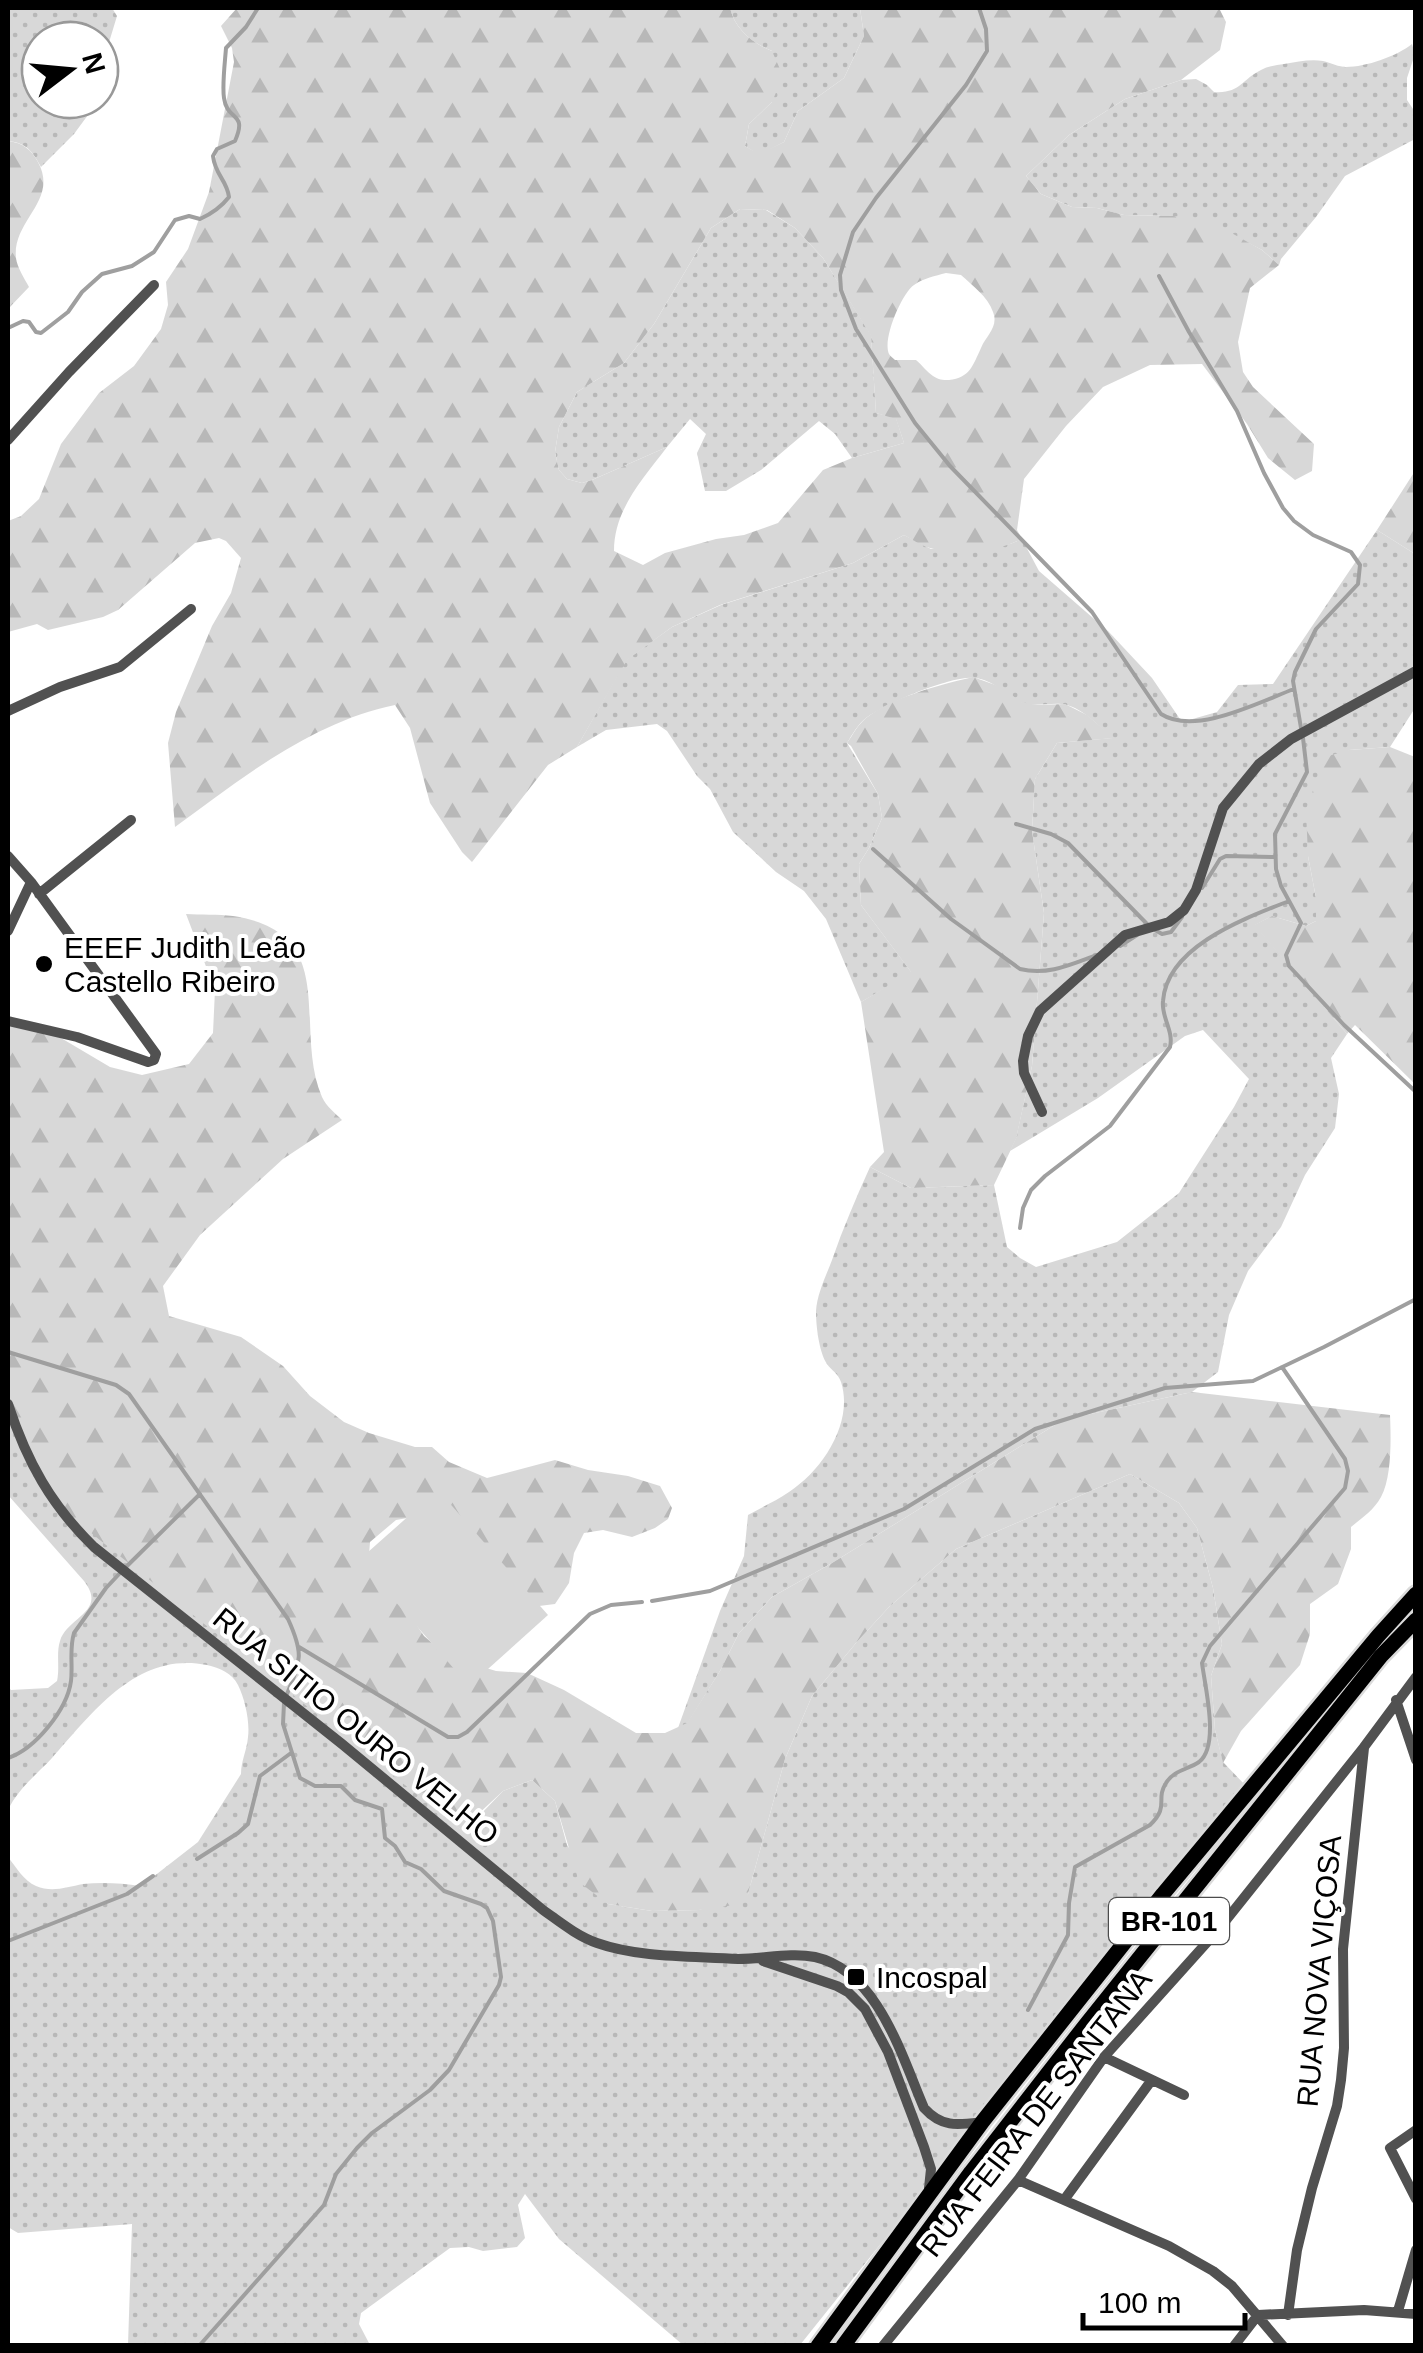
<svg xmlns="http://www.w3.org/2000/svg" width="1423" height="2353" font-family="Arial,sans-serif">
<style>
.grass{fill:url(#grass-dots)}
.forest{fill:url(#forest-firs);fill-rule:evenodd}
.pitch{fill:#d8d8d8}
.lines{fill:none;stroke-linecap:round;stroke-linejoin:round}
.stream{stroke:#9f9f9f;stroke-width:4}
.primary-casing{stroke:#dbdbdb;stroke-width:20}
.minor{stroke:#515151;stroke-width:10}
.primary{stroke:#000;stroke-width:15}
.poi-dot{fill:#000;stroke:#fff;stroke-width:4}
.labels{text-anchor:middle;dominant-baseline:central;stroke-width:8;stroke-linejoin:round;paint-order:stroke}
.shield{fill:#fff;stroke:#4c4c4c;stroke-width:2.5}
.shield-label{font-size:28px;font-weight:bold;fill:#000}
.poi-label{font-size:30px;fill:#000;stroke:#fff;text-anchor:start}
.street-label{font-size:30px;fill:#000;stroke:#fff}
</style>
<defs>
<pattern id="grass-dots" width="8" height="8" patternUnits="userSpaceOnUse" patternTransform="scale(2.5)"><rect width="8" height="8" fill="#d8d8d8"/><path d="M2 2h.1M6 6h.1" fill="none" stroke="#b8b8b8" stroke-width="1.8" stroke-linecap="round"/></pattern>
<pattern id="forest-firs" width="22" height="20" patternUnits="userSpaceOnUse" patternTransform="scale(2.5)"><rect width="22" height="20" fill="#d8d8d8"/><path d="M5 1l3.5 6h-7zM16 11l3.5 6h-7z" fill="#b8b8b8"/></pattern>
</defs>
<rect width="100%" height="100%" fill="#fff"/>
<path class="grass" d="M8 8H112L117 16 107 49 111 80 100 98V40H40V100H99L74 134 41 167C32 151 27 143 8 141Z
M730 8H860L864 36 844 78 798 111 784 142 759 155 745 146 749 124 772 102V51C752 43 735 29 730 8Z
M1412 44 1415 54 1407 78V100L1415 112V139L1345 176 1316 217 1281 259 1279 265 1262 250 1241 239 1174 216 1124 215 1097 208 1072 207 1041 194 1026 176 1069 135 1125 99 1181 80 1196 79 1207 85 1214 92C1240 94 1242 79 1261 70 1268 66 1277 65 1284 64 1297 62 1310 59 1323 61 1331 63 1339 67 1346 67 1366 67 1397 56 1412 44Z
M740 209 766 210 795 228 823 258 871 335 876 413 896 418 904 443 852 458 835 434 819 421 761 470 726 491H705L697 453 706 434 690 419 667 447 592 480 582 483 567 479 559 470 555 452 559 427 577 392 624 363 654 324 711 228Z
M1377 530 1415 554V708L1390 747 1349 750 1308 836V856L1316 898V921L1306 926 1272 916 1255 925 1347 1034 1331 1058 1339 1094 1335 1128 1305 1175 1281 1227 1248 1271 1229 1315 1218 1372 1192 1392 1063 1420 832 1563 772 1597 739 1633 720 1671 687 1724 678 1728 720 1611 744 1556 748 1515C762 1507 776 1501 789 1492 823 1470 854 1422 841 1382 838 1373 832 1371 827 1364 819 1352 816 1326 816 1311 817 1294 826 1276 832 1260 843 1228 856 1198 870 1167L911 1188 994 1185 1007 1247 1020 1258 1036 1267 1117 1242 1179 1193 1234 1107 1249 1079 1203 1030 1185 1036 1098 1098 1010 1151 1016 1138 1032 1066 1044 913 1032 831 1035 779 1057 743 1112 738C1098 725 1081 706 1061 704 1049 703 1035 707 1022 703 1007 697 995 680 975 678 951 675 885 704 866 718 858 724 852 735 847 743L878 794 882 818 869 848 859 864 861 905 912 973 861 1002 826 919 804 891 776 872 733 832 710 789 697 776 667 731 657 724 606 730 577 747 626 660 672 627 721 605 853 563 904 535 931 549 1010 544 1022 539 1039 571 1108 631 1152 678 1182 722 1217 712 1238 685 1273 684Z
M8 1395 17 1427 253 1661 460 1829 479 1816 503 1791 532 1780 555 1801 567 1845 608 1904 652 1911 699 1910 748 1894 785 1759 812 1696 856 1643 889 1607 956 1549 1130 1474 1179 1503 1197 1528 1213 1588 1222 1644 1211 1676 1215 1730 1223 1762 1246 1786 800 2345H683L559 2239 525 2194 518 2205 525 2238 517 2247 483 2251 469 2247 450 2248 361 2313 359 2324 370 2345H128L132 2224 18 2233 8 2227V1857C16 1867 24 1881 36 1886 52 1893 67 1887 83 1884 101 1882 122 1883 140 1886L144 1884 198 1842 241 1774C241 1761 247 1750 248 1737 250 1722 245 1699 238 1685 232 1673 220 1668 207 1665 137 1651 93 1712 52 1758 36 1775 18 1789 8 1810V1687L11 1690 48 1688 57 1681C60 1668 56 1653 60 1641 67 1617 108 1612 84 1581L8 1495Z"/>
<path class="forest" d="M237 8H730C735 29 752 43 772 51L783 76 772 102 749 124 745 146 759 154 784 142 798 111 844 78 864 36 860 8H1219L1226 22 1220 50 1181 80 1125 99 1069 135 1026 176 1041 194 1072 207 1097 208 1124 215 1174 216 1210 221 1262 250 1279 265 1250 288 1238 342 1243 372 1253 387 1314 444 1312 471 1295 480 1268 458 1247 424 1202 364 1150 365 1103 387 1066 426 1024 479 1017 530 1022 539C995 552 963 557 934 549 923 547 913 540 904 535L853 563 720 605 672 627 627 660 577 747 548 765 472 862 462 852 430 803 410 728 395 705C312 722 242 778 175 827L168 743 176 712 212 626 231 593 241 558 226 541 219 538 195 543 118 610 103 617 48 630 37 624 8 632V521L21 516 39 499 61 444 99 393 134 366 161 329 168 305 166 282 188 249 209 192 234 62 232 48 221 26ZM740 209 767 210 795 228 823 258 871 336 876 413 896 419 904 443 852 458 823 470 778 523 744 535 716 539 665 553 643 565 614 551C614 509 643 479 667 447L592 480 582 483 567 479 559 470 555 452 559 427 577 392 624 363 654 324 711 228ZM946 273 961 275C972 285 988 297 993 312 999 327 986 336 981 348 973 365 970 378 949 380 942 380 939 380 933 376 927 372 922 365 916 360H895C893 358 890 356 889 354 882 339 902 293 914 285 924 278 935 276 946 273Z
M8 141C23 143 31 149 38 162 59 201 12 220 16 258 17 267 24 278 29 287L8 309Z
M1415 471V554L1377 530Z
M973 677 1001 687 1021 702 1037 705 1065 704 1087 715 1114 738 1057 743 1035 779 1032 831 1044 913 1032 1066 1016 1139 994 1185 911 1188 870 1167 884 1152 861 1002 911 972 861 905 859 864 869 848 882 818 878 794 851 746 847 743C852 736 856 728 861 723 883 699 943 684 973 677Z
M1390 747 1415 757V1084L1355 1025 1347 1034 1254 925 1272 916 1306 926 1316 921V898L1308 856 1306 810 1325 757 1349 750Z
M186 914C201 915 218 914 233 916 343 933 292 1027 322 1097 326 1106 335 1113 342 1120L283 1159 200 1235 163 1286 169 1316 241 1337 283 1366 310 1396 344 1422 369 1433 415 1447H432L449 1462 487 1478 555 1460 588 1470 628 1476 660 1486 672 1508 668 1519 655 1528 632 1537 603 1530 584 1533 574 1553 569 1583 555 1604 539 1606 419 1516 396 1520 370 1542 368 1569 406 1609 424 1636 447 1656 496 1671 527 1673 564 1690 636 1733H665L687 1723 720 1671 739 1633 772 1597 832 1563 1063 1420 1192 1392 1390 1415C1391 1437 1392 1477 1381 1497 1374 1510 1362 1518 1351 1527V1549L1338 1584 1310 1604V1634L1300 1665 1241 1731 1223 1763 1215 1730 1211 1676 1222 1644 1213 1588 1197 1528 1179 1503 1130 1474 956 1549 889 1607 856 1643 812 1696 785 1759 748 1894 741 1904 699 1910 652 1911 608 1904 579 1882 555 1801 532 1780 503 1791 461 1830 65 1512 17 1427 8 1395V1020L61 1038 110 1067 142 1075 189 1064 213 1033 215 990Z"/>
<path class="pitch" d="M438 1490 548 1615 469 1686 359 1560Z"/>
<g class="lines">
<path class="stream" d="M979 8 986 29 987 51 966 85 876 198 853 232 840 275 841 290 856 329 915 423 950 466 1092 612 1161 714C1195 736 1259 702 1294 689
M1159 276 1189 332 1237 411 1264 473 1283 508 1294 521 1313 535 1351 552 1360 565 1358 584 1316 629 1295 672 1293 681 1301 728
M8 328 23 321 29 322 36 332 41 333 68 312 82 292 102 274 132 266 154 252 175 220 189 216 200 219C211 214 222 206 229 197 227 180 215 175 213 156L217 149 235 141C248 111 227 122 224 98 222 85 225 62 226 48L246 27 258 8
M1303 738 1307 772 1275 834 1276 869 1281 886 1301 923 1286 955 1289 966 1344 1025 1416 1092
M1016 824 1051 834 1068 843 1148 925
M873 849 951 919 1020 969C1048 976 1072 964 1097 955
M1202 888 1220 859 1226 856 1275 857
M1155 930 1162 934 1171 932 1182 917
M1120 946 1137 935
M1020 1228 1023 1208 1031 1190 1045 1176 1110 1126 1170 1047C1174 1031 1161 1017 1163 1001 1167 946 1246 918 1289 901
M8 1352 116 1385 129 1394 288 1619C304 1654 301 1660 287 1694
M126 1567 200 1494
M652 1601 710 1591 904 1509 1035 1429 1165 1388 1253 1381 1324 1347 1416 1299
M299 1647 448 1737H458L467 1732 590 1614 611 1605 642 1602
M8 1758C35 1749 67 1710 71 1681 73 1665 69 1649 74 1633L106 1588 121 1572
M197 1859 238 1833 248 1824 260 1776 291 1753
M8 1941 127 1894 153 1876
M1028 2010 1068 1935 1069 1903 1075 1867 1150 1825C1170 1806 1155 1800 1166 1783 1174 1770 1187 1770 1199 1762 1220 1746 1205 1687 1202 1663L1210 1646 1345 1488 1348 1471 1345 1459 1282 1367
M199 2346 324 2205 336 2174 357 2148 372 2133 430 2090 449 2070 499 1985 501 1977 493 1921 487 1908 481 1904 444 1891 421 1869 405 1862 395 1846 385 1838 382 1809 355 1800 341 1786H315L300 1778 283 1724 284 1703"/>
<g class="primary-casing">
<path id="primary" d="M818 2346 983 2121 1163 1894 1378 1636 1416 1594
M843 2346 971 2172 1087 2023 1381 1656 1416 1620"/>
</g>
<path class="minor" d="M8 440 69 372 154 285
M8 711 60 687 120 667 191 609
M8 856 31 882 156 1054 154 1060 148 1062 77 1037 8 1021
M39 894 131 820
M8 931 31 882
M1042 1112 1024 1073 1023 1061 1028 1036 1040 1011 1125 935 1169 922 1184 910 1196 890 1223 808 1259 764 1291 739 1416 671
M8 1404C27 1462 51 1505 94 1547L342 1744 543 1910C560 1922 577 1936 597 1943 639 1958 693 1956 738 1959 764 1959 790 1952 815 1957 878 1971 902 2057 924 2108 942 2128 958 2125 982 2122
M1396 1700 1416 1760
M763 1961 837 1986 848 1992 865 2009 888 2052 924 2147 931 2169 929 2188
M1104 2057 1184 2095
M1416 2130 1390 2148 1416 2199
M1018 2180 1169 2246 1213 2271 1232 2286 1283 2346
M1064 2200 1151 2081
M1398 2311 1416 2250
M1258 2315 1364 2310 1416 2314
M1288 2315 1297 2250 1312 2188 1337 2106 1341 2080 1344 2048 1343 1949 1364 1748
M883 2346 1018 2180 1104 2057 1219 1929 1364 1747 1416 1677
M1234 2346 1258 2315"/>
<use href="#primary" class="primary"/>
</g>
<g class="poi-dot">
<circle cx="44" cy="964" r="10"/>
<rect x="846" y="1967" width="20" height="20" rx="5"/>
</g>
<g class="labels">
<rect class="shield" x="1109" y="1898" width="120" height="46" rx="8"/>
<g class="shield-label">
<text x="1169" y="1921">BR-101</text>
</g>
<g class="poi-label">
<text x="64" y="947">EEEF Judith Leão<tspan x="64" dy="34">Castello Ribeiro</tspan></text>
<text x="876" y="1977">Incospal</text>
</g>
<g class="street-label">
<text transform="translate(356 1726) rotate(39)">RUA SITIO OURO VELHO</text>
<text transform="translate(1319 1971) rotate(-85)">RUA NOVA VIÇOSA</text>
<text transform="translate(1036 2113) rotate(-52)">RUA FEIRA DE SANTANA</text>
</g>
</g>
<rect width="1423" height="2353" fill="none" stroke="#000000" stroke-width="20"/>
<g transform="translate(70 70) rotate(74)"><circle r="48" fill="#ffffff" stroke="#999999" stroke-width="2.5"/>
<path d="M0-8L18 38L0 25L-18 38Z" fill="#000000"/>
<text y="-15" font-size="28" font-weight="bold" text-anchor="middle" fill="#000000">N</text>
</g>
<path d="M1083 2313v15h162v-15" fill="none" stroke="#000000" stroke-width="5"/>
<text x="1098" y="2313" font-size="30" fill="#000000" stroke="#ffffff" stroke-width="8" paint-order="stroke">100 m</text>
</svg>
